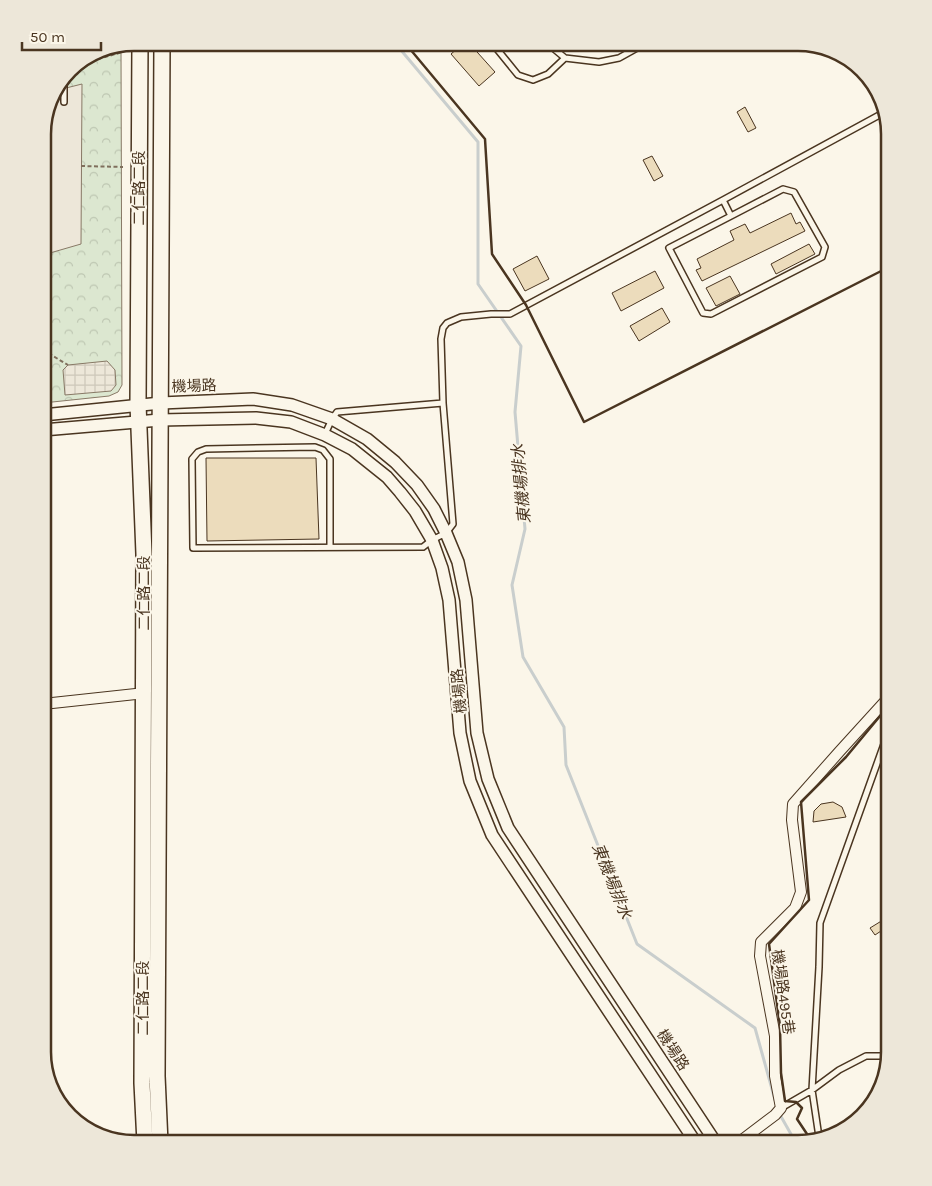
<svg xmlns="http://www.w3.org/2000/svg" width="932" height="1186" font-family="Karla,'Noto Sans TC',sans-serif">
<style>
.forest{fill:url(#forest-crowns);stroke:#887966}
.parking{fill:#ede7d9;stroke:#887966}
.plaza{fill:url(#plaza-grid);stroke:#887966}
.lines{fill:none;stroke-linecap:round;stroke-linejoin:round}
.stream{stroke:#c9cecd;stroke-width:3}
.building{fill:#ecdcbc;stroke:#4a3520}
.service-casing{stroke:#4a3520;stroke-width:8}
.minor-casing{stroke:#4a3520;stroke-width:12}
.tertiary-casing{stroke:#4a3520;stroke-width:14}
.primary-casing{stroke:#4a3520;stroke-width:18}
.path{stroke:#7f6f5c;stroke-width:2;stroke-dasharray:4 2.5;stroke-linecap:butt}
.service{stroke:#fbf6e9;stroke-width:5}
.minor{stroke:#fbf6e9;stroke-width:10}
.tertiary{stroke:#fbf6e9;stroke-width:11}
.primary{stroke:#fbf6e9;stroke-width:15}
.wall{stroke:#4a3520;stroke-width:2.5}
.labels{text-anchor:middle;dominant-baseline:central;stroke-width:4;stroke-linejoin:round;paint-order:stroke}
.street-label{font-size:15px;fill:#4a3520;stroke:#fbf6e9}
.water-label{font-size:16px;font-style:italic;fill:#4a3520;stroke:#fbf6e9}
.rim{fill:none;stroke:#4a3520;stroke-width:2.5}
</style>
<defs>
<pattern id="forest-crowns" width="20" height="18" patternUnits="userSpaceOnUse" patternTransform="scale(1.25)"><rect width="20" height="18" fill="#dce7d0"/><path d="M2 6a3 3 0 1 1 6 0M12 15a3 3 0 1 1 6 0" fill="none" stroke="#bec7b2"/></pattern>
<pattern id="plaza-grid" width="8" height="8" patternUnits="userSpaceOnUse" patternTransform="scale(1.25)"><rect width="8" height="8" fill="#ede7d9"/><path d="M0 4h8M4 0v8" fill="none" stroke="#cdc7ba"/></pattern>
</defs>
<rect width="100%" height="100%" fill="#fbf6e9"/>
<path class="forest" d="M121 48 122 385 118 392 109 396 43 403V128L52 93 74 65Z"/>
<path class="parking" d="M82 84 81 244 43 255V128L52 93 54 91Z"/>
<path class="plaza" d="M107 361 115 370 116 385 111 391 65 395 63 370 68 365Z"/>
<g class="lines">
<path class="stream" d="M395 43 478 142V284L521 346 515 412 525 529 512 585 523 657 564 727 566 765 637 944 755 1028 775 1100
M779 1113 796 1143"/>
</g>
<path class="building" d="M464 43H469L495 72 479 86 451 54Z
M745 107 756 128 748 132 737 112Z
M652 156 663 176 654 181 643 160Z
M791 213 796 224 800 222 805 231 702 281 696 270 701 268 697 259 734 240 730 231 745 224 750 233Z
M809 244 815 254 776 274 771 264Z
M537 256 549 279 525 291 513 269Z
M655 271 664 288 621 311 612 293Z
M730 276 740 294 716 306 706 288Z
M662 308 670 322 639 341 630 326Z
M206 458H316L319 539 207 541Z
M833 802 842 807 846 817 813 822 814 811 821 804Z
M883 920 887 927 875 935 870 928Z"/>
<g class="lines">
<g class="service-casing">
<path id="service" d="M492 43 518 75 533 80 548 74 565 58
M547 43 565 58 599 62 619 58 646 43
M64 78V102
M723 200 731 216 669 248 703 313 711 314 822 257 825 247 794 192 783 189 731 216
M325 434 332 419 337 412 443 403
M330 547V459L323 450 315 447 206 449 198 452 192 459 193 548 423 547 432 540 446 533 453 524 443 403 441 339 443 328 447 323 461 317 491 314H510L723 200 883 113
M781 1108 812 1090 839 1070 866 1056H888
M819 1137 812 1090 819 967 820 923 889 730"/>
</g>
<g class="minor-casing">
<path id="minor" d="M43 704 145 693
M738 1143 775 1115 781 1108 775 1076V1036L760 956 761 942 795 908 801 892 792 820 793 804 839 752 889 697"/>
</g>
<g class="tertiary-casing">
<path id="tertiary" d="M43 415 161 403 253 399 292 405 332 419 367 439 395 462 417 485 434 509 446 533 458 562 466 600 477 733 488 779 508 828 716 1143
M43 430 160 420 256 418 291 422 325 435 352 449 387 477 400 492 415 511 432 540 442 568 449 600 460 733 470 781 492 835 696 1143"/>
</g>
<g class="primary-casing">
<path id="primary" d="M140 43 138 404 144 554 142 1083 145 1143
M160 1143 157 1076 162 43"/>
</g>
<path class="path" d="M73 66 123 52
M81 166 123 167
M43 350 68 365"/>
<use href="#service" class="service"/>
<use href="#minor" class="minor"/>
<use href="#tertiary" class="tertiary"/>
<use href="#primary" class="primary"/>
<path class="wall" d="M405 43 485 139 492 254 526 305 584 422 889 267
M811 1140 797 1119 802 1108 796 1102 785 1101 781 1073 780 1026 769 944 809 900 801 802 846 757 885 710"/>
</g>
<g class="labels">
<g class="street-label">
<text transform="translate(139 188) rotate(-90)">二仁路二段</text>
<text transform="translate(194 386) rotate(-2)">機場路</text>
<text transform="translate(144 593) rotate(-90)">二仁路二段</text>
<text transform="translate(459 691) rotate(-95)">機場路</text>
<text transform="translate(783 992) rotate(82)">機場路495巷</text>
<text transform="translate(143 998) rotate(-90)">二仁路二段</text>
<text transform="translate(673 1050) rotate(57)">機場路</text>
</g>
<g class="water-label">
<text transform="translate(521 484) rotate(-95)">東機場排水</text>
<text transform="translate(612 881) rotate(68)">東機場排水</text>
</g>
</g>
<path d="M0 0H932V1186H0ZM134 51H798A83 83 0 0 1 881 134V1052A83 83 0 0 1 798 1135H134A83 83 0 0 1 51 1052V134A83 83 0 0 1 134 51Z" fill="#ede7d9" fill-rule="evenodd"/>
<path class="rim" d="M134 51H798A83 83 0 0 1 881 134V1052A83 83 0 0 1 798 1135H134A83 83 0 0 1 51 1052V134A83 83 0 0 1 134 51Z"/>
<path d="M22 42v8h79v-8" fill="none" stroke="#4a3520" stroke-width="2.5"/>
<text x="30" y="42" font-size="15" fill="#4a3520" stroke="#fbf6e9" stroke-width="4" paint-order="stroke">50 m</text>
</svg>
